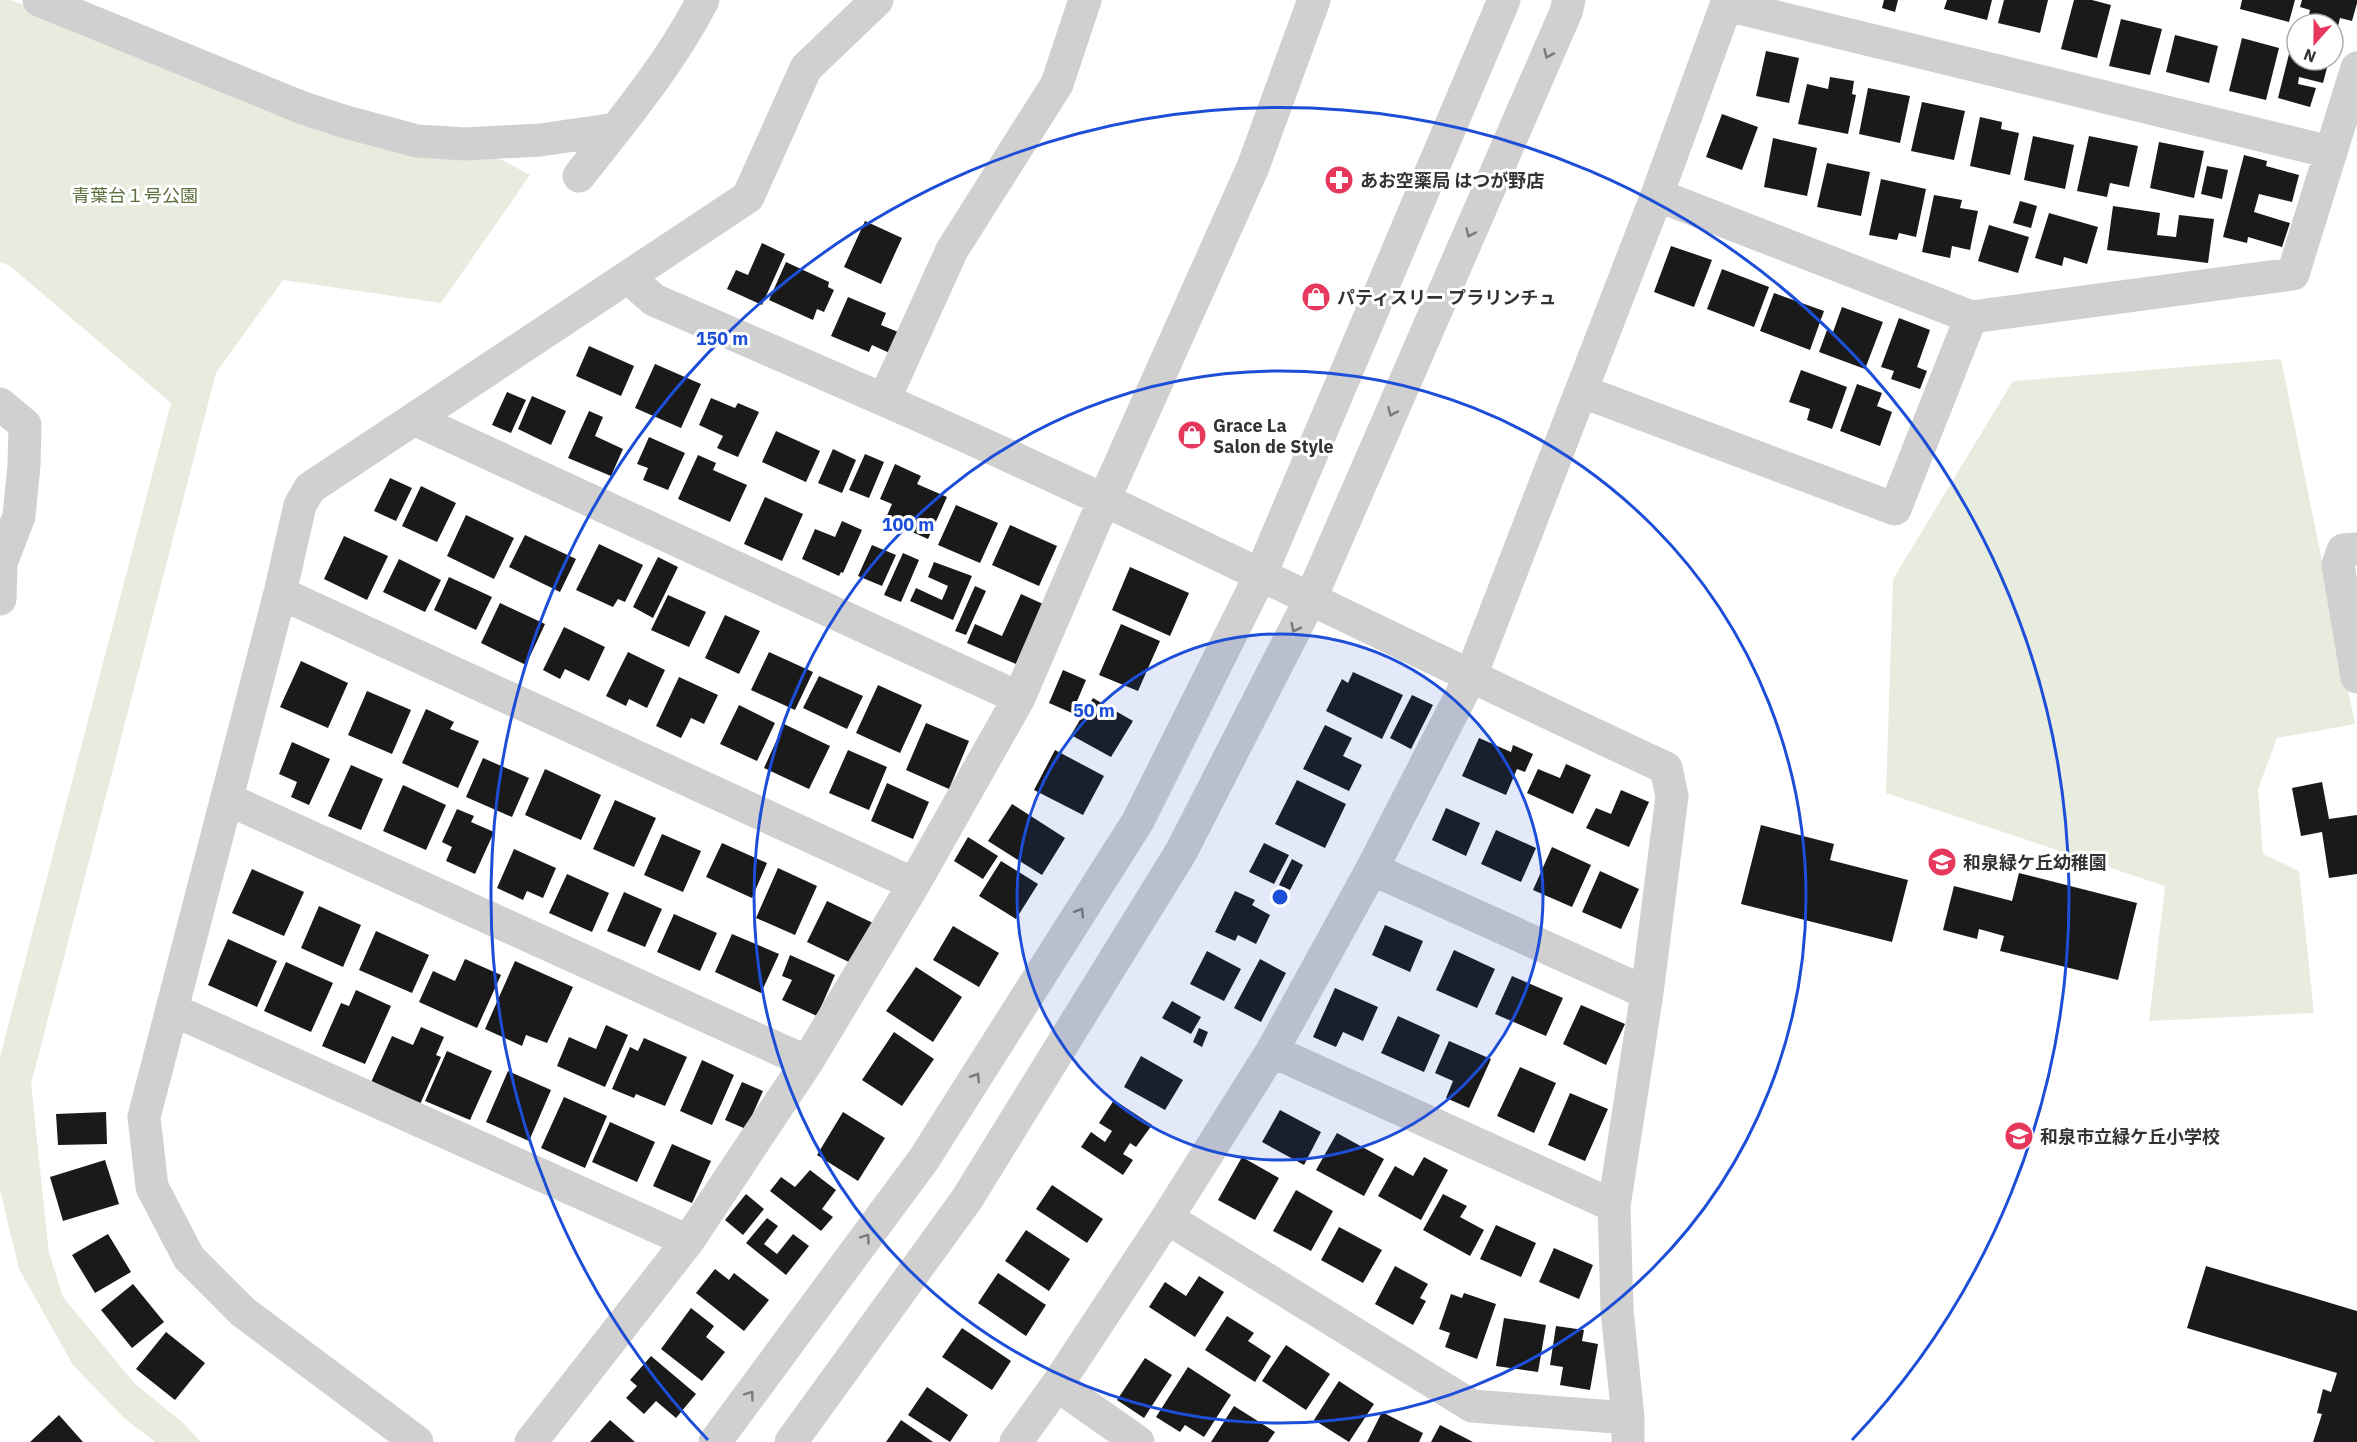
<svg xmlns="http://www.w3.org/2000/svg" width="2357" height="1442" font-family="'IBM Plex Sans','Noto Sans JP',sans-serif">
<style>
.green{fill:#e7ecde}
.building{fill:#1a1a1a}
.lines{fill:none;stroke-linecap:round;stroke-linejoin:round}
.minor{stroke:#d0d0d0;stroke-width:33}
.oneway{stroke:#7a7a7a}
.ring{fill:none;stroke:#1d4ed8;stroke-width:3}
.labels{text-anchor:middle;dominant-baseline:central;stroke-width:6;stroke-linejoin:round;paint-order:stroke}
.poi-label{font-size:18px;font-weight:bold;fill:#333;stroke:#fff;text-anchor:start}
.park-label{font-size:18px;fill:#5c703f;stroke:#fff}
.centre{fill:#1d4ed8;stroke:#fff;stroke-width:3}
.ring-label{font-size:18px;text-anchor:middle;font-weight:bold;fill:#1d4ed8;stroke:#fff;stroke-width:6;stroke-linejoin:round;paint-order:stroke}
</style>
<rect width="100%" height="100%" fill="#fff"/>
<path class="green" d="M0 0H11L216 84 432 153 500 159 530 175 441 303 283 280 216 373 31 1084 49 1253 63 1297 135 1384 182 1422 201 1442H155L124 1418 73 1365 19 1269 0 1190V1057L171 403 10 266 0 262Z
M2281 359 2355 724 2277 738 2258 789 2263 854 2299 871 2314 1013 2149 1021 2165 886 1886 793 1893 579 2013 381Z"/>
<path class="building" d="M1884 0H1898L1895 12 1882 8Z
M1947 0H1992L1987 20 1944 9Z
M2004 0H2048L2040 33 1998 23Z
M2074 0H2092L2111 5 2097 58 2061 49Z
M2242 0H2295L2289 22 2240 9Z
M2302 0H2357V3L2352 21 2340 18 2336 34H2333V24H2307L2310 10 2300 7Z
M2121 19 2162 29 2150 75 2109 66Z
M2175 35 2218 46 2209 83 2166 72Z
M2242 38 2279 48 2266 100 2229 91Z
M1766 51 1799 58 1789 103 1756 96Z
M2289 54 2297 56V60H2313L2328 64 2323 83 2299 77 2298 84 2316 88 2310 107 2278 98Z
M1830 77 1854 81 1852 94 1856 95 1848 134 1798 124 1807 84 1828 89Z
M1868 88 1910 96 1900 143 1859 134Z
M1922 102 1965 111 1954 160 1911 151Z
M1722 114 1758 127 1742 170 1706 157Z
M1980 117 2002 122 2001 129 2019 133 2010 175 1970 166Z
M2033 136 2074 145 2065 189 2024 180Z
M2089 136 2138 146 2129 187 2110 183 2107 197 2077 191Z
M1773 138 1817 148 1807 196 1764 187Z
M2159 142 2204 151 2194 198 2150 188Z
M2244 155 2267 161 2266 166 2299 175 2292 202 2259 194 2254 212 2290 223 2282 247 2248 237 2247 243 2223 237Z
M1827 163 1870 172 1861 216 1817 207Z
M2207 166 2228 170 2222 199 2201 194Z
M1881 179 1926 189 1916 237 1899 233 1897 240 1869 235Z
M1934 195 1962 200 1960 208 1978 211 1970 250 1952 246 1950 258 1922 252Z
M2020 201 2037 206 2031 228 2013 223Z
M2113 206 2160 213 2157 235 2176 237 2179 215 2214 219 2208 263 2107 250Z
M2049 213 2098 227 2087 264 2064 257 2062 266 2035 258Z
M865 221 902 238 881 284 844 267Z
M1989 225 2029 237 2018 273 1978 261Z
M762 243 785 254 762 305 727 289 736 270 748 275Z
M1671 246 1712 260 1694 307 1654 292Z
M786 262 829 282 828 287 834 290 824 312 817 309 813 320 769 300Z
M1722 269 1769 287 1754 327 1707 309Z
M1774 293 1824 311 1810 350 1760 331Z
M848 297 886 313 881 325 903 334 894 355 872 345 869 352 831 336Z
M1842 307 1883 322 1865 369 1819 352 1827 330 1833 332Z
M1899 318 1930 330 1917 367 1927 371 1920 389 1891 379 1894 371 1881 367Z
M589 346 634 366 621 396 576 376Z
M655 364 701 384 681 428 635 408Z
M1801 370 1847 387 1832 429 1807 420 1810 409 1789 402Z
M1857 384 1882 393 1877 406 1892 412 1880 446 1840 431Z
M507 392 526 400 511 433 492 425Z
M532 396 566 411 551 445 518 429Z
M711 398 735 408 738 403 759 412 738 457 717 448 723 436 699 425Z
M589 411 603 417 595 436 623 449 611 476 568 458Z
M776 431 820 451 806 482 762 462Z
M649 437 685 453 668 490 643 480 648 468 637 464Z
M833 449 856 460 842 493 818 483Z
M865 454 884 462 869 498 849 490Z
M698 455 716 463 713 470 747 485 730 522 678 499Z
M895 464 921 476 917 484 947 497 928 539 885 520 892 504 880 499Z
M390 478 412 488 396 521 374 511Z
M421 486 456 503 437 542 402 526Z
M765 497 803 514 782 561 744 544Z
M956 505 998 523 980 563 938 545Z
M466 515 514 538 494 579 447 556Z
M842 521 862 530 843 573 841 572 839 576 802 559 815 529 835 537Z
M1010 525 1057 546 1039 586 992 565Z
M525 535 576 559 560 592 509 567Z
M344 536 388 556 367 600 324 579Z
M599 544 643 565 625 602 618 599 613 607 576 590Z
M872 545 896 555 882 586 858 576Z
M903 553 919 560 901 602 884 595Z
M658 557 678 567 653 618 633 607Z
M399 559 441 580 425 612 383 592Z
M934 562 972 576 953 620 910 601 916 588 942 600 948 586 928 577Z
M1130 567 1189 593 1170 636 1112 610Z
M449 577 492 597 476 630 434 610Z
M975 586 986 591 966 635 955 631Z
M1021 594 1043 604 1016 664 967 643 975 624 1002 636Z
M668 595 706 612 689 647 651 630Z
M500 603 545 624 526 665 481 643Z
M725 615 760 631 739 674 705 658Z
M1121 624 1160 641 1138 691 1099 675Z
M564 627 605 647 589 681 565 669 560 679 543 670Z
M628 652 665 670 647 708 629 699 626 706 606 696Z
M769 652 813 672 795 710 751 690Z
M301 661 348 683 328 728 280 707Z
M1063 670 1086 680 1072 713 1049 703Z
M1353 672 1403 695 1382 739 1326 711 1342 679 1348 683Z
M819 676 863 696 847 729 803 708Z
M679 677 718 695 704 724 691 718 681 738 656 726Z
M878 685 922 705 900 753 856 733Z
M367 691 411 710 392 754 348 735Z
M1412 695 1433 705 1411 749 1390 738Z
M1093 698 1133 721 1111 757 1071 735Z
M739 705 775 723 757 761 720 744Z
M426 709 454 722 450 729 479 741 458 788 402 763Z
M926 723 969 741 949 789 906 770Z
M784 724 830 746 809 789 764 768Z
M1325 725 1352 738 1343 756 1362 765 1349 791 1303 769Z
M1479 738 1511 752 1513 745 1533 754 1525 772 1517 769 1506 795 1462 776Z
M292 742 330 759 309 805 291 797 297 782 279 774Z
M848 750 887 767 869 810 829 793Z
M1055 750 1104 776 1083 815 1034 790Z
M483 758 529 778 512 817 466 797Z
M1566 764 1591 775 1573 814 1527 793 1538 769 1560 778Z
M351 765 383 779 361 830 328 816Z
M545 769 601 795 581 840 525 815Z
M1297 780 1346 804 1325 848 1275 824Z
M2322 782 2329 819 2357 815V874L2329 878 2322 832 2301 836 2292 788Z
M887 783 929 802 913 839 871 821Z
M403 785 446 805 426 850 383 831Z
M1621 790 1649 802 1629 847 1586 828 1596 808 1611 814Z
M615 800 656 818 634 867 593 849Z
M1012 804 1065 838 1042 875 988 841Z
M1446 808 1480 823 1466 856 1432 840Z
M457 809 474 816 471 822 494 832 475 874 446 861 452 847 442 842Z
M1761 825 1834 844 1830 860 1908 880 1892 942 1741 904Z
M1496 830 1536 848 1521 882 1481 864Z
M662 834 701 851 683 892 644 875Z
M968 837 998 856 983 879 954 861Z
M722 843 767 863 752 898 706 877Z
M1264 843 1289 855 1274 884 1249 872Z
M1552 847 1591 865 1572 907 1533 890Z
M514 849 556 868 543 898 527 891 523 900 497 888Z
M1292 859 1303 865 1290 890 1279 885Z
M1001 861 1038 884 1016 919 979 896Z
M778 868 817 886 795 935 756 918Z
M252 869 304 892 284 936 232 913Z
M1600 871 1639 889 1621 929 1582 912Z
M2019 873 2137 903 2118 980 2000 951 2004 936 1979 929 1977 939 1943 930 1954 886 2012 901Z
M567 874 609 893 592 932 549 913Z
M1235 891 1255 900 1252 905 1270 915 1256 944 1238 935 1235 941 1215 932Z
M624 892 662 909 645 947 607 931Z
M827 901 873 923 853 964 807 942Z
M319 906 361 925 343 967 301 948Z
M674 914 717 933 700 971 657 952Z
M1385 925 1423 941 1410 972 1372 955Z
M953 926 999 953 979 987 933 960Z
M376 931 429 955 412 993 359 970Z
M732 934 779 954 761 993 715 972Z
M228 939 277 961 257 1007 208 985Z
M1454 950 1495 969 1477 1008 1436 990Z
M1207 951 1241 969 1224 1001 1190 984Z
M790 955 835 975 817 1016 782 1000 792 980 782 976Z
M465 959 501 975 477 1028 419 1002 433 971 455 981Z
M1260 959 1286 973 1261 1022 1234 1008Z
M515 961 573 987 547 1043 526 1035 522 1046 485 1029Z
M286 962 333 983 311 1032 264 1011Z
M916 967 962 997 933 1042 886 1011Z
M1512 976 1563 998 1546 1036 1495 1014Z
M1335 988 1378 1007 1363 1041 1343 1032 1336 1047 1313 1037Z
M356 990 391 1006 365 1064 322 1046 341 1003 349 1006Z
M1172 1001 1201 1017 1191 1034 1162 1018Z
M1581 1005 1625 1024 1606 1065 1563 1044Z
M1398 1016 1440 1035 1424 1072 1381 1053Z
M606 1025 628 1035 605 1087 557 1066 569 1037 596 1049Z
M421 1027 444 1037 436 1055 441 1057 417 1111 368 1089 392 1036 413 1045Z
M1199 1028 1208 1032 1202 1047 1193 1042Z
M894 1032 934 1059 902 1106 862 1080Z
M644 1038 687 1057 665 1106 636 1094 634 1098 612 1089 630 1047 638 1051Z
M1449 1041 1491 1059 1469 1108 1446 1098 1453 1081 1435 1073Z
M447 1051 492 1071 470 1120 425 1101Z
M1141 1056 1183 1080 1165 1110 1124 1087Z
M702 1060 734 1075 712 1125 680 1111Z
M1520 1067 1556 1083 1534 1133 1497 1116Z
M508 1071 551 1090 529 1141 486 1122Z
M742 1082 763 1091 746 1129 725 1120Z
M1570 1093 1608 1109 1585 1161 1548 1145Z
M564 1097 607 1116 585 1168 541 1148Z
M1114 1100 1152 1125 1136 1147 1130 1143 1123 1154 1133 1160 1123 1175 1081 1147 1091 1132 1105 1142 1112 1131 1099 1123Z
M1280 1110 1321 1132 1304 1165 1262 1142Z
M106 1112 107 1144 58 1145 56 1114Z
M843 1112 885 1138 858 1181 817 1155Z
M610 1122 655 1142 637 1182 592 1162Z
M1337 1133 1384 1159 1364 1196 1316 1170Z
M672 1144 711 1161 692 1203 653 1186Z
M1242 1157 1279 1178 1255 1220 1218 1200Z
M1424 1157 1448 1170 1421 1220 1378 1196 1395 1166 1413 1176Z
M105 1160 119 1204 63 1221 50 1177Z
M810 1170 836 1190 822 1209 833 1217 821 1231 770 1191 781 1177 795 1187Z
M1052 1185 1103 1219 1087 1243 1036 1209Z
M1296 1190 1333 1211 1311 1251 1273 1231Z
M746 1194 764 1209 743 1235 725 1220Z
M1443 1194 1467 1206 1460 1217 1484 1230 1470 1256 1423 1230Z
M767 1218 778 1226 764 1244 777 1254 793 1234 809 1246 786 1275 746 1243Z
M1496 1225 1536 1243 1521 1277 1480 1259Z
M1339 1227 1382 1250 1363 1283 1321 1260Z
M1026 1230 1070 1259 1049 1291 1005 1261Z
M108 1234 131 1272 95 1293 72 1255Z
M1554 1248 1593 1265 1579 1299 1539 1282Z
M1395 1266 1428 1284 1420 1298 1426 1301 1413 1325 1375 1304Z
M2206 1266 2357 1311V1442H2313L2322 1414 2317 1413 2323 1389 2331 1392 2337 1373 2187 1328Z
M715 1269 729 1280 734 1273 769 1300 744 1331 696 1293Z
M998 1273 1046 1305 1026 1336 978 1303Z
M1199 1276 1224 1292 1195 1337 1149 1307 1165 1282 1186 1296Z
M133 1284 164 1322 132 1348 101 1310Z
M1464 1293 1496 1304 1477 1359 1445 1347 1450 1333 1439 1329 1451 1294 1462 1298Z
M691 1308 714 1326 706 1337 725 1352 702 1381 661 1349Z
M1227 1316 1254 1333 1248 1341 1271 1356 1255 1382 1205 1350Z
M1504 1318 1546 1325 1538 1372 1496 1366Z
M1556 1326 1584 1330 1582 1341 1598 1344 1590 1390 1560 1385 1563 1367 1550 1365Z
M962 1328 1011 1361 992 1390 942 1357Z
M166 1332 205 1363 175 1400 136 1369Z
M1286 1345 1330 1374 1306 1410 1262 1381Z
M651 1356 696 1394 676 1418 656 1401 644 1414 626 1398 637 1386 630 1380Z
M1145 1358 1172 1375 1144 1418 1117 1400Z
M1188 1367 1231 1395 1204 1437 1185 1425 1180 1432 1156 1417Z
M1339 1381 1374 1404 1349 1442 1314 1420Z
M927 1387 968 1415 950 1442 908 1415Z
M1234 1406 1275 1432 1268 1442H1211Z
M1382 1412 1423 1433 1419 1442H1367Z
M59 1415 83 1442H30Z
M610 1420 635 1442H590Z
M901 1420 933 1442H886Z
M1440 1425 1473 1442H1431Z"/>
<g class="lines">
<path class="minor" d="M39 0 303 108 346 122 417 141 465 144 540 140 616 129
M1727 5 2330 152
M579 176C624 119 670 64 703 0
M1657 195 1971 317
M629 278 654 300C804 365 956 430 1104 500 1292 589 1478 681 1666 768L1672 796 1647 993 1614 1206 1617 1310 1628 1418V1442
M1581 391 1895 509 1971 317 2293 274 2357 68
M884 400 952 250 1057 84 1085 0
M0 404 25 425 24 465 19 516 1 563 0 599
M414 419 1019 698
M2357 549 2343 550 2338 565 2357 677
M280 593 914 884
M227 799 807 1062
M1372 869 1647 993
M173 1010 688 1241
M1272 1051 1614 1206
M1167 1218 1472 1406 1628 1418
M1057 1385 1138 1442
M417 1442 243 1312 189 1258 152 1187 144 1117 280 593 300 505 310 488 748 197 806 68 877 0
M531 1442 688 1241 807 1062 914 884 1019 698 1104 500 1253 167 1314 0
M715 1442 924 1159 1138 821 1260 576 1504 0
M791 1442 967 1199 1181 852 1310 600 1566 12 1569 0
M1016 1442 1057 1385 1167 1218 1272 1051 1372 869 1470 678 1657 195 1728 0"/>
</g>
<defs><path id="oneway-chevron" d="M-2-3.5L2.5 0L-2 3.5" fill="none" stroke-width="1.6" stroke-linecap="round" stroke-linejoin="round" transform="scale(1.5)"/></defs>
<g class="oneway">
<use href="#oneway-chevron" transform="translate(1548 54) rotate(114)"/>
<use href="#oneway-chevron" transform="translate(1470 233) rotate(114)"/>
<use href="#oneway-chevron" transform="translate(1392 412) rotate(114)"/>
<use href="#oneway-chevron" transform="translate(1295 628) rotate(117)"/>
<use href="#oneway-chevron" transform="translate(1080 912) rotate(-58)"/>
<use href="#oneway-chevron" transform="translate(976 1077) rotate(-58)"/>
<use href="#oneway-chevron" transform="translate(866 1238) rotate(-54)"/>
<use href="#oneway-chevron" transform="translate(750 1395) rotate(-54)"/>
</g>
<circle cx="1280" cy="897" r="263" fill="#1d4ed8" fill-opacity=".12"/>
<g class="ring">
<circle cx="1280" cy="897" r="263"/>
<circle cx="1280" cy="897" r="526"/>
<path d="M708 1440A789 789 0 1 1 1852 1440"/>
</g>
<defs>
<g id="pharmacy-disc" transform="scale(1.5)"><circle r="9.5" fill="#e6385d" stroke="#fff"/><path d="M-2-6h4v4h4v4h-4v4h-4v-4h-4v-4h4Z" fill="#fff"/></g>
<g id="shop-disc" transform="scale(1.5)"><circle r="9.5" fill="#e6385d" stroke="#fff"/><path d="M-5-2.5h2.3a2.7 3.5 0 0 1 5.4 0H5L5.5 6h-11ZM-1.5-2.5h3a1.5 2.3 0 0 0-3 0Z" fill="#fff"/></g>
<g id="school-disc" transform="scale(1.5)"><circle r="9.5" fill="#e6385d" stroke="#fff"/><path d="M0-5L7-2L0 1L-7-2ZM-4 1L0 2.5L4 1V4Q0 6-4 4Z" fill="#fff"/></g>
</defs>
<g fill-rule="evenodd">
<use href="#pharmacy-disc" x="1339" y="180"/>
<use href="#shop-disc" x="1316" y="297"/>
<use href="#shop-disc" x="1192" y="435"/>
<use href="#school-disc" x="1942" y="862"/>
<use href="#school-disc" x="2019" y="1136"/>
</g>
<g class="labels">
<g class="poi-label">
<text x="1360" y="180">あお空薬局 はつが野店</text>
<text x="1337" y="297">パティスリー プラリンチュ</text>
<text x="1213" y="425">Grace La<tspan x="1213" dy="21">Salon de Style</tspan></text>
<text x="1963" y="862">和泉緑ケ丘幼稚園</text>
<text x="2040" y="1136">和泉市立緑ケ丘小学校</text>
</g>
<g class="park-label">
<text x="135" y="195">青葉台１号公園</text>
</g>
</g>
<circle cx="1280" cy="897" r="9" class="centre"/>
<g class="ring-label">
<text x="722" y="345">150 m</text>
<text x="908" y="531">100 m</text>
<text x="1094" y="717">50 m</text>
</g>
<g transform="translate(2315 42) rotate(201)"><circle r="28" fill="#ffffff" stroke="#adadad" stroke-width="1.5"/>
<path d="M0-4.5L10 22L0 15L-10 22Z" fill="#e6385d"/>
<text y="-9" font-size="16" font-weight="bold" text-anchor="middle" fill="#333333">N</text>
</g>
</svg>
